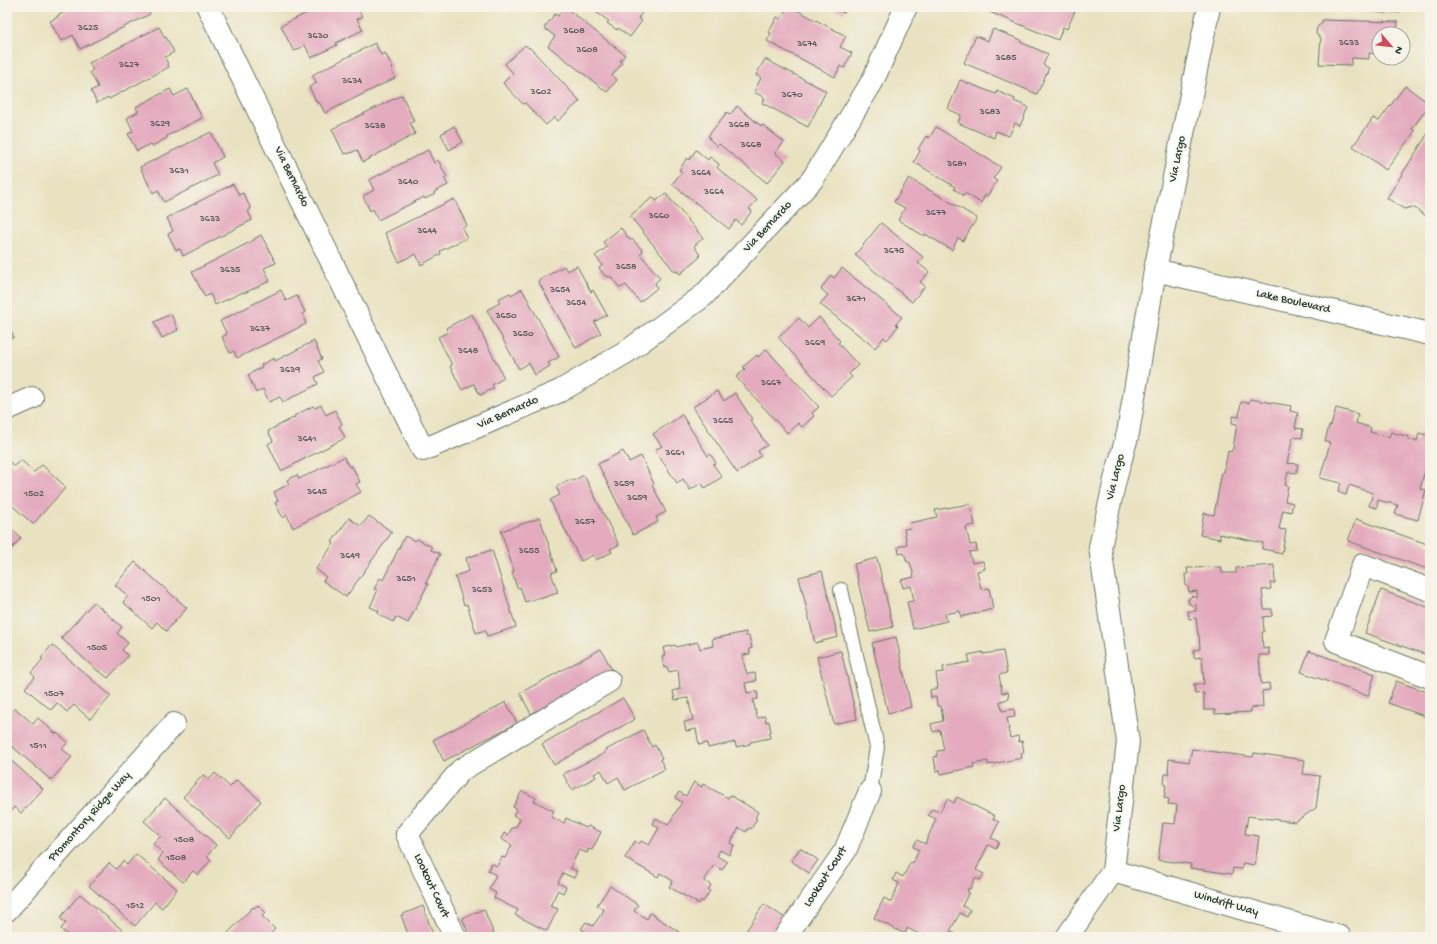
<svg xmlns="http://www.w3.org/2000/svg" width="1437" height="944" font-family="'Gochi Hand',sans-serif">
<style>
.building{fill:#e4abbf}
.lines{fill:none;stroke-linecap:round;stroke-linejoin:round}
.lane-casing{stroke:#667765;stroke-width:16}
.street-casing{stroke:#667765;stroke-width:24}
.secondary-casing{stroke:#667765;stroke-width:24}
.lane{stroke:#fff;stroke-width:14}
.street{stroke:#fff;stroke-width:22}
.secondary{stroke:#fff;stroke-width:22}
.labels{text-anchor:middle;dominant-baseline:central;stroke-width:3;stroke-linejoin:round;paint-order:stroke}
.number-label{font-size:10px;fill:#505857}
.street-label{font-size:12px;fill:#1f3d34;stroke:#f7f3e8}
</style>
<rect width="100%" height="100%" fill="#f7f3e8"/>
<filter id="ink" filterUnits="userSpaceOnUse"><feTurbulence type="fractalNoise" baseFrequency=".025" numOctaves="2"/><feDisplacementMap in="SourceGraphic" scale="8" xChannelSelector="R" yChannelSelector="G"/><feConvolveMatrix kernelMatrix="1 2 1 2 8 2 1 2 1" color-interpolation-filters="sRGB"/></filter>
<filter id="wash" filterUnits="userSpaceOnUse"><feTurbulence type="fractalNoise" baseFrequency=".012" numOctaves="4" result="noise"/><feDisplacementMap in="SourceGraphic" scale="16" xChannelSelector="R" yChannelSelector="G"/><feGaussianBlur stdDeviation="0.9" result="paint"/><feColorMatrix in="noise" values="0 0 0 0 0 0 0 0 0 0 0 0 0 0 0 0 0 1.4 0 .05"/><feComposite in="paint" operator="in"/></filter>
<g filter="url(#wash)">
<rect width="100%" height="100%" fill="#e9e2c1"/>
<g id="blocks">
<path class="building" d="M74 7H147L150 14 80 49 73 35 61 41 50 21 58 17 57 16Z
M318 7H358L362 17 357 19 363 30 336 43 337 45 311 58 305 45 295 51 293 50 281 26Z
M565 7 625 55 620 61 622 63 612 76 617 80 607 92 548 46 555 36 544 28 555 14 558 16Z
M588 7H646L638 18 642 21 630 37 618 28 617 30 607 23 609 21Z
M787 7H791L846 36 840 47 852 53 844 68 840 66 835 77 767 41 771 33 769 32 777 17 781 19Z
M829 7H847L844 13Z
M989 7H1072L1071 10 1075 11 1067 29 1063 27 1058 40 987 11Z
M1336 7H1400V13L1387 11 1386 13 1336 8Z
M1322 20 1398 22 1397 34H1379V54L1369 53V59L1352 58 1351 65 1319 64 1321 38 1316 34 1317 27 1322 23Z
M159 27 165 38 166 37 174 52 165 57 169 67 109 99 108 97 97 103 91 91 98 87 90 72 93 70 89 63Z
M993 29 1021 40 1020 42 1048 54 1043 65 1049 68 1037 94 964 63 976 36 988 41Z
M375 43 381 55 385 53 393 68 391 70 395 78 325 113 319 102 317 103 309 87 317 83 312 75Z
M525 45 529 48H530L580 101 558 121 555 117 546 125 525 103 523 104 503 83 513 73 505 64Z
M765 59 826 91 808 127 762 103 765 98 754 92 761 78 756 75Z
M960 80 996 94 997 91 1015 99 1014 101 1028 107 1020 126 1015 123 1009 136 996 131 994 138 958 123 961 115 948 109Z
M1405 86 1430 104 1412 129 1415 131 1386 170 1353 146 1373 118 1379 121Z
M170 89 174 96 188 89 202 118 167 136V138L152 146 150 144 137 151 128 134 133 131 127 118 138 112 136 107Z
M402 95 414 121 410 123 415 134 363 162 357 150 348 154 347 153 344 154 332 129Z
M737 106 761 126 763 125 784 142 775 153 785 161 767 183 719 144 717 146 709 139 710 137 708 136 727 112 730 115Z
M454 126 463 142 449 150 441 134Z
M936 127 1001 167 993 179 997 181 987 196 985 195 981 203 965 193 963 195 954 189 955 187 914 162 920 151 918 149 926 136 929 138Z
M1430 130V216L1429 218 1413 207 1404 209 1387 198Z
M211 132 223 157 212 163 218 175 164 202 158 190 153 193 140 167Z
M428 150 434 163 438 160 447 177 444 178 448 185 434 192 435 194 425 199 424 197 378 220 373 209 370 211 363 196 374 190 369 180Z
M696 150 708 160 710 157 719 164 717 168 757 200 749 209 752 211 741 225 736 220 729 229 672 184 682 172 679 170 687 158 689 160Z
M909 178 977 218 963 241 958 238 952 250 925 234 924 236 898 220 905 208 894 202Z
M233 184 239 195 243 193 251 209 248 211 252 220 183 256 180 249 176 250 168 234 173 231 167 218Z
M666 194 703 238 694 246 700 255 699 256 700 257 680 274 677 271 675 272 630 216 653 197 656 201Z
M454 199 467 225 462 228 467 238 440 251 441 254 421 265 416 254 399 262 385 233Z
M881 223 923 257 918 263 929 272 920 282 925 286 912 302 855 255Z
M621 228 630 240 632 239 643 251 640 254 660 278 655 283 657 288 640 302 626 285 620 288 611 277 605 276 599 268 603 265 595 256 607 247 603 242Z
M261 235 276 263 264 268 270 281 244 293 243 292 215 305 210 294 205 297 192 272 254 240V239Z
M564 266 567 271 577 266 591 292 593 290 607 315 594 322 601 333 576 348 538 281Z
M842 268 902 317 896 324 898 326 887 340 884 337 875 348 820 304 828 295 821 289 831 275 834 278Z
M522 289 559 357 548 363 550 366 535 375 529 363 519 369 487 310 500 303 498 299 510 293 511 295Z
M281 290 286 301 297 296 305 312 302 314 306 324 237 358 234 351 230 353 222 337 227 334 220 321Z
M171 314 178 330 162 338 154 322Z
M472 314 504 378 492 385 494 388 480 395 474 384 462 390 450 366 452 365 438 337 448 332 446 328Z
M819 317 840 341 838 343 858 365 849 374 852 377 831 396 778 337 799 318 808 328Z
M7 322 14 337 7 340Z
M314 341 322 359 318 361 324 372 315 377 318 384 283 402 280 397 269 402 263 389 256 393 248 375 262 367 261 365 274 358 275 361Z
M766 349 819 407 812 413 814 416 802 427 798 423 787 433 736 377 745 369 743 367 757 355 758 357Z
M717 391 724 401 735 393 752 419 750 420 767 445 758 451 761 456 737 473 693 407Z
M1250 399 1291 406 1290 411 1298 413 1295 428 1303 429 1302 438 1293 437 1287 463 1298 464 1296 473 1288 472 1285 485 1288 486 1285 501 1293 503 1291 512 1283 510 1279 529 1286 530 1282 554 1273 552V551L1262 549 1263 543 1220 534V539L1200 535 1204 513 1214 515 1222 472H1224L1228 451 1231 452 1233 448 1237 424 1232 423 1233 416 1239 417 1241 402 1249 403Z
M321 405 326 415 335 410 342 424 339 426 345 438 281 471 268 444 273 441 268 431 295 417 294 416 313 406 315 408Z
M1336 408 1358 414 1356 423 1371 428 1370 432 1389 437 1391 432 1409 437 1408 439 1417 441 1419 433 1430 436V472L1425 470 1420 489 1426 490 1418 520 1395 514 1398 505 1378 500 1377 508 1369 506 1373 493 1349 485 1346 495 1338 492 1341 483 1320 478 1330 443 1325 441 1329 426H1331Z
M682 415 708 456 710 454 716 463 713 464 722 477 705 488 701 483 690 490 683 479 677 483 655 450 662 446 653 434Z
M623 451 629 462 641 456 654 484 652 485 666 512 656 517 658 522 633 535 598 464Z
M344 457 349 467 352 466 360 482 356 484 361 492 293 528 287 515 283 518 275 503 278 501 274 492 289 484 287 480 297 475 299 479Z
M21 460 34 472 42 465 66 487 33 524 7 501V462L8 461 14 466Z
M584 475 619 545 610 549 612 552 596 560 593 555 581 561 550 500 560 495 556 487 572 479 573 481Z
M970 504 975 525 966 527 970 545 976 544 977 551 969 552 972 563 983 561 985 569 977 571 981 589 989 588 993 609 961 617 960 611 945 614 947 621 913 629 907 602 914 601 911 586 903 588 901 580 914 577 910 562H907L904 553 899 554 898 547 907 544 904 529 911 528 910 523 937 517 935 510Z
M369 516 392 532 346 597 323 581 326 577 316 569 334 543 332 542 349 518 361 526Z
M540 518 557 571 551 573 558 593 542 598 541 597 525 602 520 587 517 588 512 572 514 571 501 531Z
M1356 519 1430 545V570L1348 541Z
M7 525 21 538 7 554Z
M405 536 415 541 417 539 432 547 431 550 440 554 426 583 428 584 408 623 396 617 393 622 378 614 379 611 370 607 378 590 374 589 380 578 383 580Z
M492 550 516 627 487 636 485 630 476 633 467 604 464 605 455 576 469 571 466 558Z
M877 558 893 627 870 632 854 564Z
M135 562 187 608 166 631 157 622 152 628 123 602 128 596 115 585Z
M1274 565 1275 583H1270L1271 589 1262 590 1264 609H1272V616L1263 617 1264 632H1262L1263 649 1269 648V655H1259L1261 684 1269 683 1270 690 1262 691 1263 707 1250 708 1251 712 1215 714V710H1204V693L1195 694 1194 684H1204L1202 657 1194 658V650L1200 649 1199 635H1198L1196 618 1189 619 1188 611H1196V604L1194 606 1189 604 1188 599 1192 596 1197 598V591L1189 592 1188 586H1186L1185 574H1188L1187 568 1221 567 1222 573H1236V568Z
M822 571 838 637 815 643 799 577Z
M1381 590 1430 608V656L1365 633Z
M94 602 122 627 117 633 128 643 122 650 128 656 108 678 99 671V672L61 638Z
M746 632V636H749L752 648 749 649 750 654 743 655 744 664 747 674 755 673 756 681 745 683 747 693 757 691 758 699 753 700 757 718 765 716 766 722 769 721 771 732 769 733 770 738 750 742V744L736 747 735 742 708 748 707 743 699 745 696 729 686 731 684 722 693 720 688 698 675 700 673 691 680 689 678 670 669 672 667 667 664 668 662 656H665L663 648 675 645 676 647 698 642 700 649 713 646 712 639Z
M896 637 911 707 888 713 872 643Z
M52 645 111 696 90 719 74 705 67 712 57 703 51 710 25 688 35 677 31 673 43 659 41 658Z
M601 649 612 670 531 714 520 693Z
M841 651 857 719 834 724 817 657Z
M1003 651 1007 673 999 675 1002 693 1008 692 1009 699 1000 701 1002 711 1014 709 1015 717 1007 718 1009 729H1008L1010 738 1018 736 1019 742 1022 741 1024 753H1021L1022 758 988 765V761L973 764 974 767 941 774 940 770 936 771 934 757 937 756V751L944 750 940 730 933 732 931 724 943 721 941 706H937L936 697 931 698 930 690 938 688 936 673 944 672 943 667 970 662 968 655 983 652V654Z
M1309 651 1375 674 1368 696 1301 672Z
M1396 681 1430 693V718L1388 703Z
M623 698 635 719 554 765 542 744Z
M506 702 517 723 444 761 433 740Z
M15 708 33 724 38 718 56 734 57 733 68 742 62 749 72 757 51 780 7 742V717Z
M643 730 652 747 655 745 662 758 660 759 665 769 625 790 618 777 608 783 601 770 594 774 596 777 572 790 563 774 605 753 604 751Z
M1192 749 1253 757 1254 753 1305 760 1303 774 1320 776 1316 808 1295 822 1248 816 1245 834 1259 836 1255 865 1243 863 1242 869 1233 868 1232 874 1190 868 1191 864 1158 860 1163 823 1175 824 1177 805 1168 804 1169 799 1164 798 1166 785H1164L1165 774H1168L1169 759 1189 762Z
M7 757 43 789 21 813 14 807 8 814H7Z
M215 773 230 787 237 780 261 801 230 838 183 797 203 775 209 780Z
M694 782 702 787 703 784 728 798 730 795 758 812 755 818 757 819 751 829 749 828 746 832 739 828 730 843 734 845 729 855 720 850 717 856 727 862 722 870 714 865 704 881 711 885 708 890 710 891 703 902 701 900 699 904 669 887 673 881 660 873 658 877 625 858 635 841 639 844 641 841 649 845 659 828 653 824 656 818 668 825 682 802 675 798 679 792 686 796Z
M522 791 536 798 534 801 554 811 551 817 564 823 566 818 586 828 588 826 601 832 592 850 589 849 587 853 579 850 570 868 577 871 574 878 563 873 558 883 566 887 563 893 558 890 550 906 558 909 547 931 515 915 518 910 494 898 496 893 489 889 496 875 488 871 491 863 497 866 502 857 505 858 512 845 501 839 504 833 508 835 512 828H514L515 826 516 827 520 819 513 815 517 809 513 807Z
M957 797 995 816 993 819 999 822 991 838 999 842 996 849 988 845 976 870 984 874 980 880 975 878 970 889 968 888 967 891 969 892 962 906 970 910 967 917 960 913 950 931 958 935 956 937H918L919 934 907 928 905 934 874 918 884 898 891 902 895 893 899 883 893 880 896 873 903 877 911 862 913 863 919 850 913 847 917 840 925 844 936 819 928 815 932 809 940 812 947 799 954 803Z
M165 798 216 845 207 856 211 860 198 875 193 871 183 882 158 860 163 853 153 844 161 836 144 821Z
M800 848 818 860 809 873 791 861Z
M136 854 177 889 162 908 155 902 135 926 89 886 109 863 116 869 123 861 127 865Z
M610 886 638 905 634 911 647 919 650 913 679 932 676 937H590L591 935 581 929 586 922 593 926 604 910 597 905Z
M80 894 127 934 125 937H70L61 929 66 923 60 918Z
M764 904 785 918 773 937H742Z
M258 905 266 913 262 916 275 929 268 937H224L253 907 254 908Z
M423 906 434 937H409L401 915Z
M484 909 495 937H470L462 918Z"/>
</g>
</g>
<g filter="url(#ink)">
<use href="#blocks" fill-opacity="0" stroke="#667765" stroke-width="1"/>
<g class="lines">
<g class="lane-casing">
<path id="lane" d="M841 590 877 747 870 791"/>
</g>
<g class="street-casing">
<path id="street" d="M208 7 423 450 560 391 625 353 703 296 812 180 872 82 906 7
M7 409 32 398
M1430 590 1363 565 1336 641 1430 677
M1113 871 1340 937
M7 910 174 724
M455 937 407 834 461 770 609 681
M785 937 845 851 870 791
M1067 937 1113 871 1128 742 1100 547 1115 480 1128 433 1155 270 1209 7"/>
</g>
<g class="secondary-casing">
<path id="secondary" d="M1155 270 1430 334"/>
</g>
<use href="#lane" class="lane"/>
<use href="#street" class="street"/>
<use href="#secondary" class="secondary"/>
</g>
</g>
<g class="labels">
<g class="number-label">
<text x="88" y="28">3625</text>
<text x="574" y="31">3608</text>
<text x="318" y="36">3630</text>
<text x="1349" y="43">3633</text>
<text x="807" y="44">3674</text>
<text x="587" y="50">3608</text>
<text x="1006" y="58">3685</text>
<text x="129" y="65">3627</text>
<text x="352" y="81">3634</text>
<text x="541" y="92">3602</text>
<text x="792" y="95">3670</text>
<text x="990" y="112">3683</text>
<text x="160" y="124">3629</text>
<text x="739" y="125">3668</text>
<text x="375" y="126">3638</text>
<text x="751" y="145">3668</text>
<text x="957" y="164">3681</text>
<text x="179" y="171">3631</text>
<text x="701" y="173">3664</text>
<text x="408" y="182">3640</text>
<text x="714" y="192">3664</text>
<text x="936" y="213">3677</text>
<text x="659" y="216">3660</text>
<text x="210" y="219">3633</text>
<text x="427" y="231">3644</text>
<text x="894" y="251">3675</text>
<text x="626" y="267">3658</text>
<text x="230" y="270">3635</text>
<text x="560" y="290">3654</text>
<text x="856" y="299">3671</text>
<text x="576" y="303">3654</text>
<text x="506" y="316">3650</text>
<text x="260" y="329">3637</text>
<text x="523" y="334">3650</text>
<text x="815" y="343">3669</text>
<text x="468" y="351">3648</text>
<text x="290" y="370">3639</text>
<text x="771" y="383">3667</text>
<text x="723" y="421">3665</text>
<text x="307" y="439">3641</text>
<text x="675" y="453">3661</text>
<text x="624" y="484">3659</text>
<text x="317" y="492">3645</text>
<text x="34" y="494">1502</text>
<text x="637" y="498">3659</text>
<text x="585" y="522">3657</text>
<text x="529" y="551">3655</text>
<text x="350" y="556">3649</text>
<text x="406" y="579">3651</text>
<text x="482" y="590">3653</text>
<text x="151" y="599">1501</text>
<text x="97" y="648">1505</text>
<text x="54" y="694">1507</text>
<text x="38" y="746">1511</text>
<text x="184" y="840">1508</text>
<text x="176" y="858">1508</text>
<text x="135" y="906">1512</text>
</g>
<g class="street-label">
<text transform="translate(1178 159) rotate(-78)">Via Largo</text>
<text transform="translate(291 177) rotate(64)">Via Bernardo</text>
<text transform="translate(768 227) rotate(-47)">Via Bernardo</text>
<text transform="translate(1293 302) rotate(13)">Lake Boulevard</text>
<text transform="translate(508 413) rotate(-24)">Via Bernardo</text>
<text transform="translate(1116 477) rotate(-76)">Via Largo</text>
<text transform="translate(1120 808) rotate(-83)">Via Largo</text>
<text transform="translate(90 817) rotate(-48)">Promontory Ridge Way</text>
<text transform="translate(826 877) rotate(-57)">Lookout Court</text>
<text transform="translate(431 886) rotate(65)">Lookout Court</text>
<text transform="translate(1226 904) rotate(16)">Windrift Way</text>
</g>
</g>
<rect width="1437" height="944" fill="none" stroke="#f7f3e8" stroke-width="24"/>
<g transform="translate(1391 46) rotate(118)"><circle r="19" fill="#f7f3e8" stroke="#a1aaa0"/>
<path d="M0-3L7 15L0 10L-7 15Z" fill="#d1495b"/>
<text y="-6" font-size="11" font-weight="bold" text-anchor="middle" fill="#1f3d34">N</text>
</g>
</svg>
